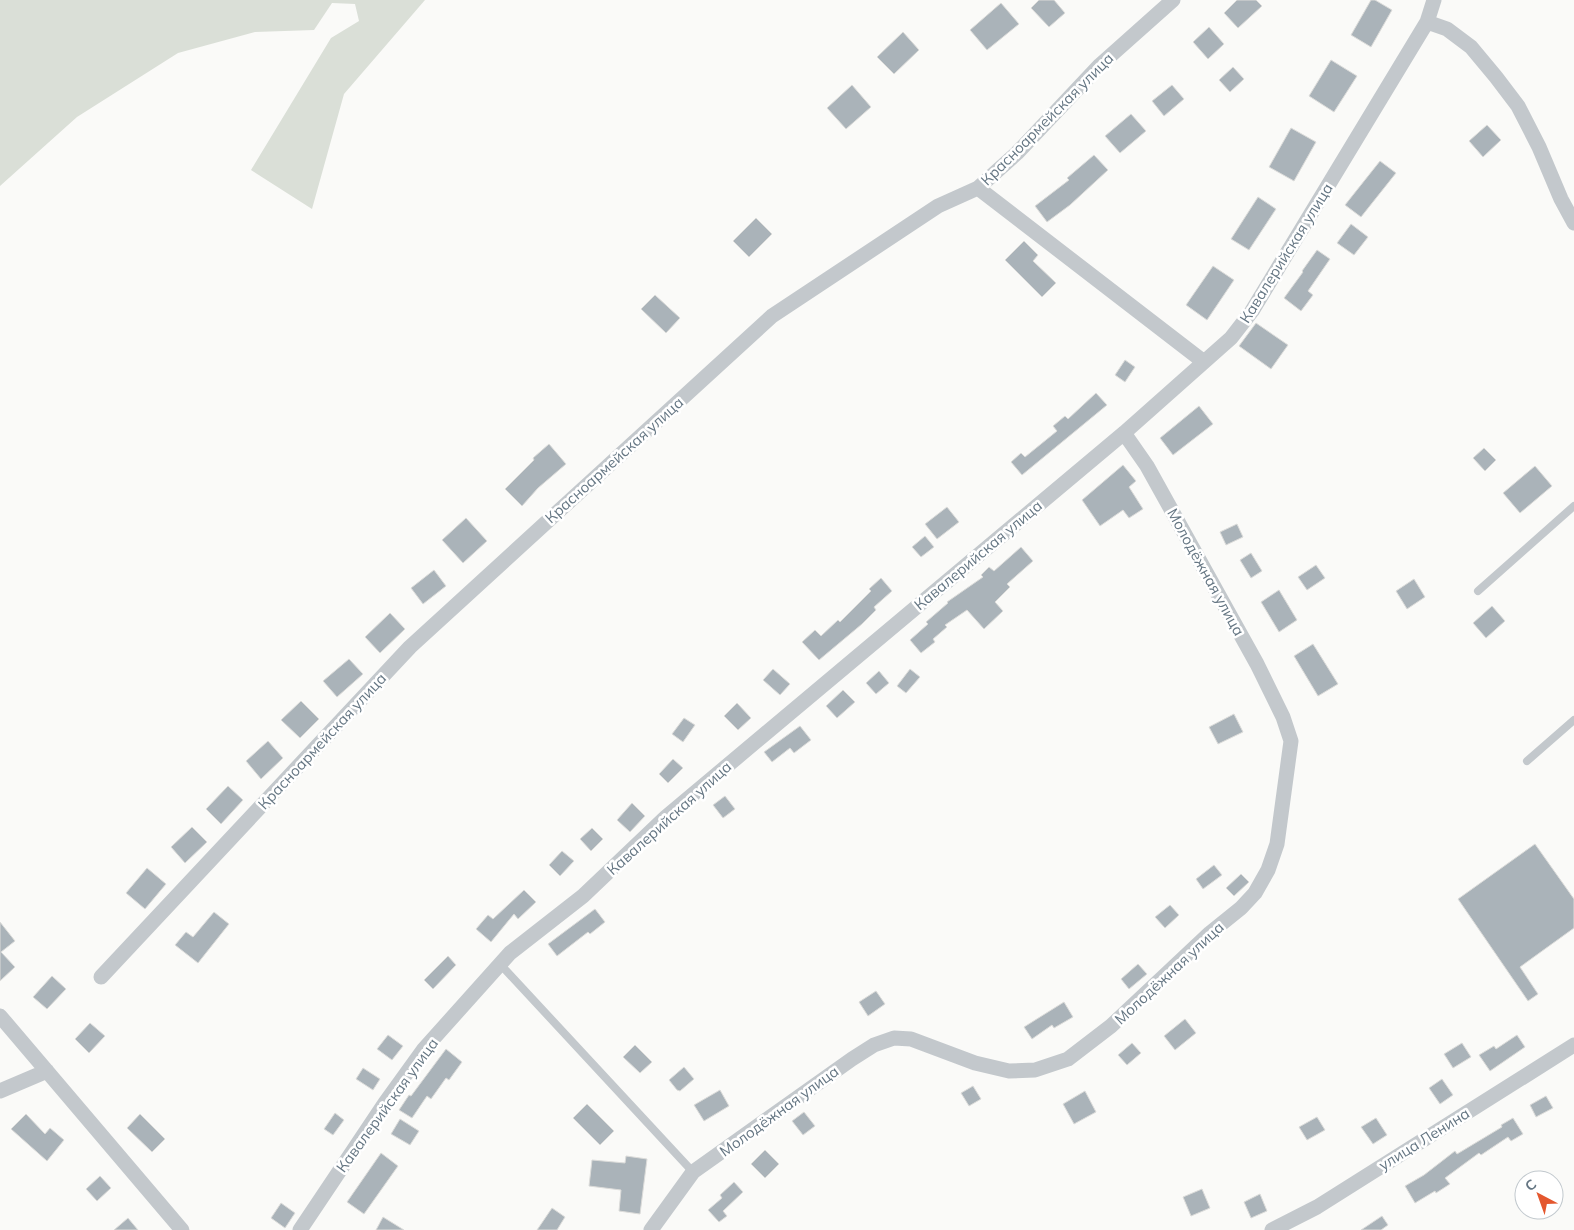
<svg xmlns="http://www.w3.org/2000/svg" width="1574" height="1230" font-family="Mulish,sans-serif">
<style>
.green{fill:#dadfd7}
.building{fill:#aab3b9;stroke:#dcdcda}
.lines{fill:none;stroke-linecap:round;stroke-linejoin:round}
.lane{stroke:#c3c8cc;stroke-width:8}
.street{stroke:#c3c8cc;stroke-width:15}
.labels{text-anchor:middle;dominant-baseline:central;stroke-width:5;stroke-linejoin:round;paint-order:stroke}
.street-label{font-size:15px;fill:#657683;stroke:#fff}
</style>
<rect width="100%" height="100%" fill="#fafaf8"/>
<path class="green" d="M0 0H425L344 94 312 209 251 170 331 38 359 21 355 4 332 3 314 30 255 32 178 53 77 117 0 186Z"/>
<path class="building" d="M1039 0H1054L1065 13 1049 27 1031 8Z
M1237 0H1256L1262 6 1238 28 1224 13Z
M1371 0H1375L1392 10 1371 47 1351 35Z
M1001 3 1019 24 987 50 970 30Z
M1209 27 1224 44 1208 59 1193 42Z
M903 32 919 50 894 74 877 57Z
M1331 60 1357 76 1334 112 1309 96Z
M1233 67 1244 79 1230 92 1219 80Z
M852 85 871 107 846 129 827 108Z
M1172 85 1184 99 1164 116 1152 101Z
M1131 114 1146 131 1120 153 1105 136Z
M1487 125 1501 140 1483 157 1469 141Z
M1291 128 1316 142 1294 181 1269 167Z
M1094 155 1108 170 1070 205 1047 222 1035 206 1069 180 1067 178Z
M1380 161 1396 173 1361 217 1345 205Z
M1258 197 1276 209 1249 250 1231 239Z
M756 218 772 234 749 257 733 241Z
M1351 224 1368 237 1354 255 1337 243Z
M1024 241 1038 255 1033 261 1056 283 1042 297 1005 260Z
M1317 250 1330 259 1308 291 1313 295 1301 311 1284 298 1303 272 1302 271Z
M1213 266 1234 280 1207 320 1186 305Z
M655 295 680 318 666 333 641 309Z
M1256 323 1288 345 1271 369 1239 346Z
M1125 360 1135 367 1125 382 1115 375Z
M1096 393 1107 405 1022 475 1011 462 1021 453 1025 457 1057 431 1053 426 1065 416 1068 419Z
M1199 406 1213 424 1173 455 1160 438Z
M549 444 566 464 538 488 522 506 505 489 534 460 533 458Z
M1484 448 1496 460 1485 471 1473 458Z
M1123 465 1136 481 1129 487 1143 509 1129 518 1123 510 1100 526 1082 500Z
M1535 466 1552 486 1520 513 1503 493Z
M947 507 959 522 937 539 925 524Z
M466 518 487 541 463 563 442 540Z
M1237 524 1243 537 1226 545 1220 532Z
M925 536 934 547 921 557 912 547Z
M1021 547 1033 561 1007 584 1010 587 995 602 1003 611 984 629 967 610 945 625 947 627 933 639 935 642 921 653 910 640 928 624 926 622 948 603 947 602 983 577 981 575 989 567 994 571Z
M1251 553 1262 571 1251 578 1240 560Z
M1316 565 1325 578 1307 590 1298 577Z
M434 570 446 586 423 604 411 588Z
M881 578 892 591 874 607 876 610 862 624 819 660 802 642 815 630 821 636 838 620 840 622 871 591 869 589Z
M1414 579 1425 597 1407 609 1396 591Z
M1279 590 1297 620 1279 632 1261 602Z
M1492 606 1505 621 1486 638 1473 623Z
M390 613 405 629 380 653 365 637Z
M1313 644 1338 684 1318 696 1294 656Z
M349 659 363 674 337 697 323 681Z
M773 669 790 684 780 695 763 680Z
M910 669 920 677 906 693 897 686Z
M879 671 889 683 876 694 866 683Z
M843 690 855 702 837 718 826 706Z
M301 701 319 719 300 738 281 720Z
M737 703 751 718 738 730 724 716Z
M1234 714 1243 732 1218 744 1209 727Z
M684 718 695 725 683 742 672 734Z
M800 726 811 740 794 753 790 748 772 762 764 752Z
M268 741 283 758 261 779 246 761Z
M673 759 683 768 668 783 659 774Z
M228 786 243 800 221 824 206 809Z
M725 796 735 809 723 818 713 805Z
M632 803 645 816 630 832 617 820Z
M192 827 207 842 185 863 171 847Z
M592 828 603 839 591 851 580 839Z
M1535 844 1574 899V928L1520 967 1538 994 1528 1001 1458 899Z
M562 851 574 861 560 876 549 865Z
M1214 865 1222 875 1203 889 1196 879Z
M147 868 166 884 145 909 126 893Z
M1241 874 1249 882 1234 896 1226 888Z
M524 890 536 902 518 919 514 914 491 942 476 929 488 915 493 919Z
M1170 905 1179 915 1165 928 1155 917Z
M595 909 605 922 590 934 588 932 557 956 548 944Z
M214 912 229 924 198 963 175 945 186 932 193 937Z
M0 922 15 941 1 952 15 967 0 981Z
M448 956 456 965 433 989 424 980Z
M1138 964 1147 974 1129 989 1121 979Z
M52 976 66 989 47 1009 33 997Z
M876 991 885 1004 868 1016 859 1002Z
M1064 1002 1073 1017 1054 1028 1052 1025 1032 1039 1024 1027Z
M1185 1019 1196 1033 1175 1050 1164 1036Z
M90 1023 105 1036 89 1053 75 1039Z
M388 1035 403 1046 392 1060 377 1049Z
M1517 1035 1525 1047 1490 1071 1479 1055 1494 1046 1496 1049Z
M1132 1043 1141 1053 1127 1065 1118 1055Z
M1462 1043 1471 1057 1453 1068 1444 1054Z
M635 1045 652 1062 640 1073 623 1057Z
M446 1049 462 1062 449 1080 446 1078 431 1099 427 1096 412 1118 399 1110 409 1095 411 1096Z
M684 1067 694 1079 680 1091 677 1090 669 1080Z
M363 1068 380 1079 373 1090 356 1079Z
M1442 1079 1453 1095 1440 1104 1429 1088Z
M973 1086 981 1099 969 1106 961 1093Z
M720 1090 729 1106 704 1121 694 1105Z
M1085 1091 1096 1112 1074 1124 1063 1104Z
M1546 1096 1553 1108 1536 1117 1530 1105Z
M587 1104 614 1131 600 1145 573 1118Z
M804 1112 815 1126 803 1135 792 1121Z
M335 1113 344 1120 333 1135 324 1129Z
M26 1114 45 1134 50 1128 64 1140 47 1161 11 1129Z
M140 1114 165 1139 152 1152 127 1128Z
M1317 1117 1325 1130 1307 1140 1299 1127Z
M1376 1118 1387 1135 1373 1144 1361 1127Z
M1513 1118 1523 1134 1511 1141 1508 1137 1481 1155 1479 1153 1445 1178 1450 1184 1436 1193 1435 1191 1415 1203 1405 1186 1424 1175 1455 1151 1457 1154 1502 1127 1501 1125Z
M400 1119 419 1131 410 1145 391 1134Z
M765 1150 779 1164 765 1178 751 1164Z
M381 1153 398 1166 364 1214 347 1202Z
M626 1156 647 1159 640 1214 619 1211 621 1190 589 1186 592 1160 625 1163Z
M100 1176 111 1188 97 1201 86 1189Z
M734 1182 743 1192 723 1211 727 1216 719 1222 708 1210 722 1198 720 1195Z
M1202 1189 1210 1208 1191 1216 1183 1197Z
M1260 1194 1267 1211 1251 1218 1244 1202Z
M281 1203 295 1213 285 1228 271 1218Z
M552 1208 565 1217 557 1230H537Z
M1382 1216 1388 1225 1381 1230H1361Z
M383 1217 404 1230H376Z
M128 1218 138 1230H114Z"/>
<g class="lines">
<path class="lane" d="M1478 591 1574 506
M1527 761 1574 720
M500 964 693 1172"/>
<path class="street" d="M1427 22 1434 0
M978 188 1204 362
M101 977 410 647 772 316 938 206 978 188 1017 153 1100 65 1173 0
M0 1016 182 1230
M0 1091 47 1071
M300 1230 385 1103 424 1049 510 953 583 896 666 817 1124 433 1231 338 1252 311 1427 22 1447 29 1471 47 1496 77 1518 106 1539 147 1561 199 1574 223
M651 1230 693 1172 852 1059 874 1045 894 1038 911 1039 975 1063 1009 1071 1035 1070 1068 1059 1111 1026 1210 933 1241 908 1255 893 1268 870 1277 844 1291 741 1283 717 1257 664 1147 466 1124 433
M1272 1230 1317 1207 1574 1045"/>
</g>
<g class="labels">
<g class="street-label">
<text transform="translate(1047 119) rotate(-45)">Красноармейская улица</text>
<text transform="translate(1286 253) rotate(-58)">Кавалерийская улица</text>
<text transform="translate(614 460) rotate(-42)">Красноармейская улица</text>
<text transform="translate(978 555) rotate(-40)">Кавалерийская улица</text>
<text transform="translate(1206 572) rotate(61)">Молодёжная улица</text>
<text transform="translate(322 741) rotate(-47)">Красноармейская улица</text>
<text transform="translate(669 818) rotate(-42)">Кавалерийская улица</text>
<text transform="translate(1169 973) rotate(-43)">Молодёжная улица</text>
<text transform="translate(387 1105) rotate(-54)">Кавалерийская улица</text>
<text transform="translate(779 1111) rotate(-36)">Молодёжная улица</text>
<text transform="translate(1424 1139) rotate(-32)">улица Ленина</text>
</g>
</g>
<g transform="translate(1539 1195) rotate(319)"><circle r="24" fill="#ffffff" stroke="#c1c8cd"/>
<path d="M0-4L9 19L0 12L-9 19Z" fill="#e4572e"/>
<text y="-8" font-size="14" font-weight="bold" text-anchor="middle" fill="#657683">С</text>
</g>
</svg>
